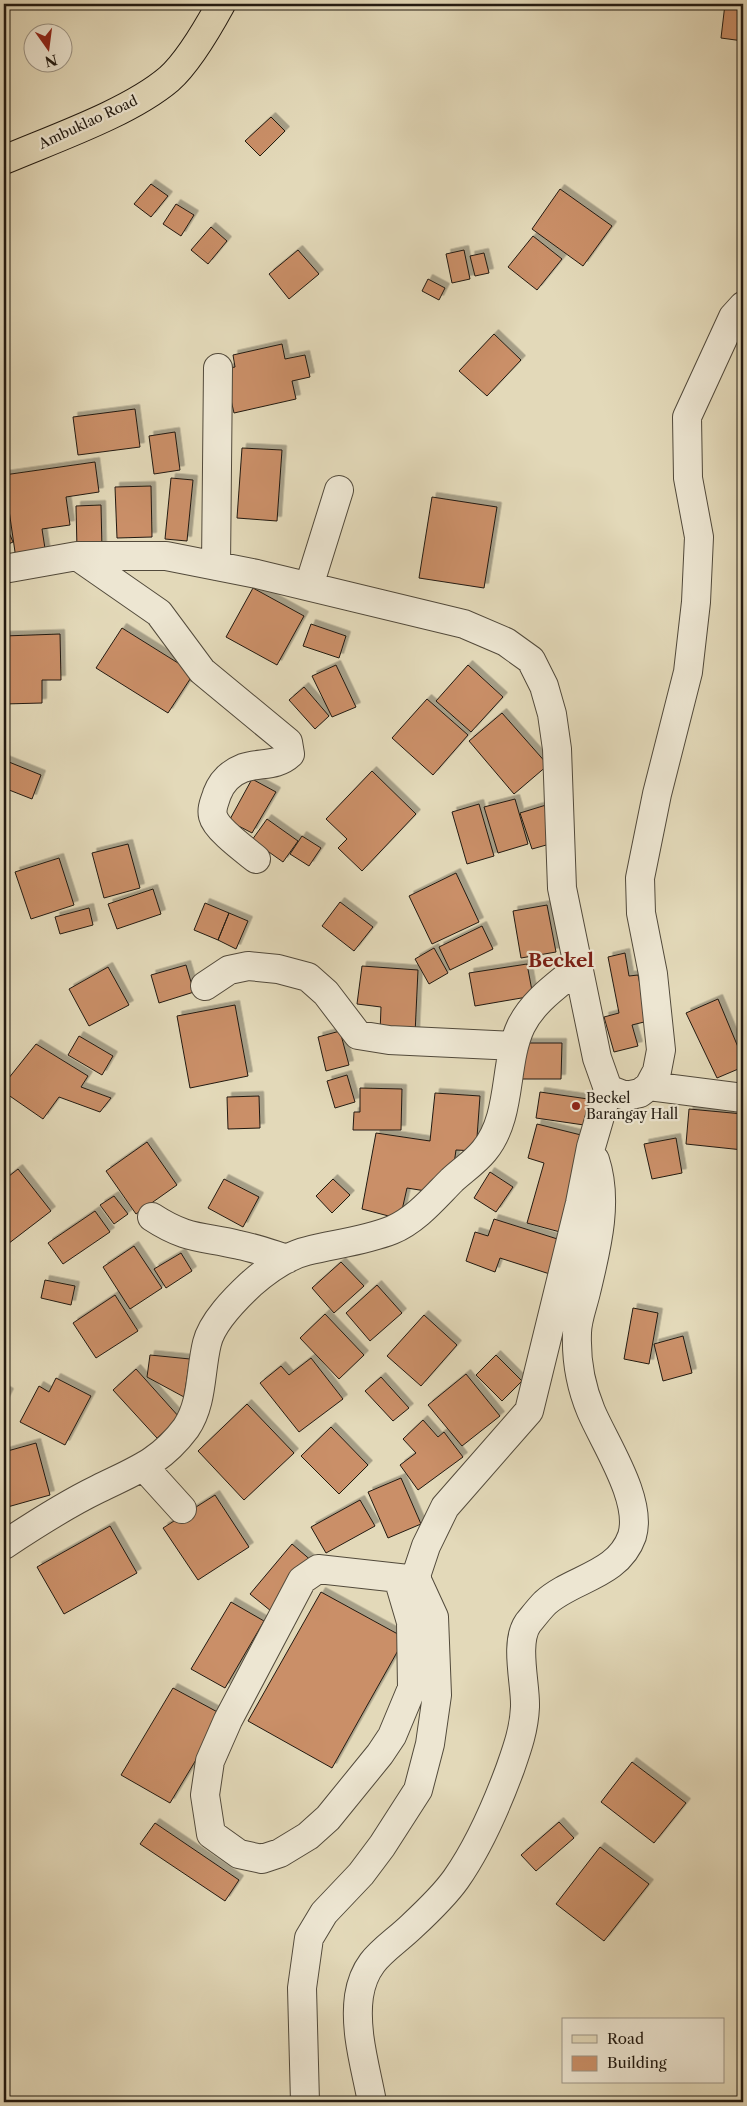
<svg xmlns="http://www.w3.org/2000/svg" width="747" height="2106" font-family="'Libre Caslon Text',serif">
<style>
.building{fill:#ca8f67;stroke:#221a11;filter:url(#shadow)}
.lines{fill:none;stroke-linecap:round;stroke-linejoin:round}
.minor-casing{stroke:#524a3b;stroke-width:30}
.major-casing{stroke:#221a11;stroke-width:30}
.minor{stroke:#ede6d2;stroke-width:28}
.major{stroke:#e3d9b9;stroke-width:28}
.poi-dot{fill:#8f2418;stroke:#ede6d2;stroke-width:2}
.labels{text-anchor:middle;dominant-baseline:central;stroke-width:4.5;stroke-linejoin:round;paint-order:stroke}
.street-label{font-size:14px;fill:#221a11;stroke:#ede6d2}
.poi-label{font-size:14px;fill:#221a11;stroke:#ede6d2;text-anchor:start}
.district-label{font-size:19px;font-weight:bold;fill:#7a1f14;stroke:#ede6d2}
</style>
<defs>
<filter id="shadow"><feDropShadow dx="4.5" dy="-4.5" stdDeviation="0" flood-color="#0004"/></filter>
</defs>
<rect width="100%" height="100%" fill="#e3d9b9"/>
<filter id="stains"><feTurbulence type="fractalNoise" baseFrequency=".004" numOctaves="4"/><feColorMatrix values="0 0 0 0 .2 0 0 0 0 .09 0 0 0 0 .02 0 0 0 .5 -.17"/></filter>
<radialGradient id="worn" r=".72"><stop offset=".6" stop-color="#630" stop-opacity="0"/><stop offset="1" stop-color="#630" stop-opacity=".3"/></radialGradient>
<path class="building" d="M725 4H743V41L721 38Z
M271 117 285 131 260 156 245 141Z
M151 184 168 196 151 217 134 204Z
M560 189 612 226 583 266 532 229Z
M176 204 194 215 181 236 163 224Z
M211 227 227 241 208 264 191 250Z
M533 236 562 259 537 290 508 267Z
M298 250 319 274 289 299 269 274Z
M464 250 470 279 452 283 446 254Z
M484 253 489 273 475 276 470 256Z
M428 279 445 288 439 300 422 291Z
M494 334 521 360 487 396 459 371Z
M282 344 285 359 305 355 310 377 292 381 296 399 234 413 224 369 235 367 233 355Z
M135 409 140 447 78 455 73 417Z
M175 432 180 470 154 474 149 436Z
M242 448 282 450 277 521 237 518Z
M95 462 99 492 66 497 70 525 42 529 46 555 16 559 4 475Z
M171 478 193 480 187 541 165 539Z
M151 486 152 537 117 538 115 487Z
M432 497 497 507 484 588 419 578Z
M101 505 102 549H77L76 506Z
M4 521 13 542 4 546Z
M253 588 304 616 277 665 226 637Z
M311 624 346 636 339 658 303 646Z
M122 628 194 673 168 713 96 668Z
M60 634 61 680H42V703L4 704V636Z
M336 665 356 707 332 717 312 676Z
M468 665 503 697 471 732 436 701Z
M304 687 329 716 315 729 289 700Z
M427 699 468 735 433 775 392 738Z
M502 713 548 765 514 794 469 741Z
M4 760 41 775 32 799 4 788Z
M372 771 416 814 362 871 338 848 347 839 326 819Z
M252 779 276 792 252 833 229 821Z
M515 799 528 844 498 853 484 807Z
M479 804 494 856 467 864 452 812Z
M546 805 557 842 532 849 520 813Z
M267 819 298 841 283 862 252 840Z
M302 836 321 848 309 866 290 854Z
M128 844 140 888 104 898 92 853Z
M59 858 74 905 31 919 15 872Z
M456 873 479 922 432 944 409 896Z
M153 889 161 914 117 929 108 904Z
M340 902 373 927 354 951 322 926Z
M205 903 229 913 218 940 194 930Z
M547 905 556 952 521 958 513 911Z
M89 908 93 925 60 934 55 917Z
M229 913 248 921 236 949 218 940Z
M482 926 493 949 450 970 439 947Z
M434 948 448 973 429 984 415 959Z
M625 953 629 976 638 975 648 1021 632 1025 638 1046 614 1052 604 1017 619 1013 608 957Z
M527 964 533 996 475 1006 469 973Z
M186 965 194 992 159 1003 151 975Z
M362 966 418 970 415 1034 380 1033 381 1007 357 1004Z
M108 967 129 1005 89 1026 69 989Z
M718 999 743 1059V1067L717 1078 686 1013Z
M235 1005 248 1076 190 1088 177 1016Z
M340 1031 349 1065 326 1071 318 1037Z
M79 1036 113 1056 102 1075 68 1055Z
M518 1043H562L561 1079H517Z
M36 1044 88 1076 81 1087 111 1098 100 1112 59 1097 43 1119 4 1092V1084Z
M347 1075 355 1102 335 1108 327 1081Z
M360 1088 402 1089 401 1130H353L354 1112H360Z
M540 1092 588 1099 584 1125 536 1118Z
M435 1093 480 1096 476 1151 456 1150 453 1171 432 1192 407 1188 400 1219 362 1209 376 1133 430 1141Z
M259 1096 260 1128 228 1129 227 1097Z
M689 1109 743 1114V1150L686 1144Z
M537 1124 585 1136 560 1232 527 1223 544 1163 528 1158Z
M676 1138 682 1173 652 1179 644 1144Z
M147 1142 177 1185 136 1214 106 1171Z
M18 1169 51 1211 4 1247V1180Z
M490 1172 513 1187 496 1212 474 1198Z
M224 1179 259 1197 243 1227 208 1208Z
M333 1179 350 1195 332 1213 316 1196Z
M114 1196 128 1214 114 1224 100 1205Z
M95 1211 110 1232 63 1264 48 1243Z
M494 1219 567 1242 556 1276 500 1258 495 1272 466 1261 475 1232 488 1236Z
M134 1246 162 1288 130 1309 103 1267Z
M181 1253 192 1271 166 1288 154 1269Z
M341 1262 364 1286 334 1313 312 1288Z
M45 1280 75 1286 71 1305 41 1298Z
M377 1285 402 1313 370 1341 346 1313Z
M115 1295 138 1331 96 1358 73 1323Z
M633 1308 658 1313 649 1364 624 1359Z
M325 1314 364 1355 339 1379 300 1338Z
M424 1315 457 1345 421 1386 387 1356Z
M683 1336 692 1373 663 1381 654 1344Z
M150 1355 190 1359 184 1397 147 1377Z
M496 1355 522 1381 502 1401 476 1375Z
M311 1358 343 1399 299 1432 260 1383 281 1366 289 1375Z
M136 1369 180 1418 157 1438 113 1390Z
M466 1374 500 1416 462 1446 428 1405Z
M381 1377 409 1408 393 1421 365 1391Z
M56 1378 91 1396 65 1445 20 1422 39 1386 49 1392Z
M4 1390 9 1393 4 1403Z
M247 1404 294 1453 244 1500 198 1451Z
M423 1420 438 1437 444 1432 463 1457 418 1490 400 1465 416 1453 403 1439Z
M331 1427 368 1465 339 1494 301 1456Z
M36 1443 50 1495 4 1508V1452Z
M401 1478 421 1524 388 1538 368 1492Z
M215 1495 249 1547 198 1580 163 1528Z
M360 1500 375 1526 326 1553 311 1527Z
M110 1526 137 1573 64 1614 37 1567Z
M292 1544 313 1562 271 1611 250 1594Z
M321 1592 405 1638 332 1768 248 1721Z
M231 1602 264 1621 225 1688 191 1669Z
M173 1688 223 1715 170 1803 121 1775Z
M632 1762 686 1803 654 1843 601 1802Z
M559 1822 574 1838 536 1871 521 1855Z
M155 1823 239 1880 225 1901 140 1844Z
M600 1847 649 1884 604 1941 556 1904Z"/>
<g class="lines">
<g class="minor-casing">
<path id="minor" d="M77 556 159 613 202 671 288 742 290 754C276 767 260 762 243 768 230 773 222 781 217 794 215 801 211 808 213 816 216 829 245 850 256 859
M216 566 218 368
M4 569 77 556H166L257 574 464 624 506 642 531 660 544 686 552 714 557 749 562 888 597 1058 608 1089 626 1096 640 1093 649 1086 657 1071 661 1050 653 974 641 913 640 878 657 794 688 672 696 602 699 537 688 478 687 417 733 317 743 306
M309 586 339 490
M205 986 229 970 248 966 278 969 308 977 326 993 358 1035 389 1040 514 1046
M649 1086 743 1098
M152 1217C187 1240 202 1236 239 1245 255 1248 271 1254 287 1259
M144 1467 182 1509
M4 1545C34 1525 65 1505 98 1489 134 1471 160 1463 186 1428 203 1403 200 1371 207 1343 212 1322 235 1299 251 1284 267 1270 286 1256 307 1251 335 1244 364 1241 392 1230 416 1220 434 1198 452 1180 463 1170 475 1162 484 1151 513 1116 503 1064 521 1026 534 1000 558 985 579 967
M398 1578 411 1622 412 1688 392 1736 380 1754 328 1818 308 1836 280 1853 262 1859 239 1854 211 1834 205 1795 210 1761 228 1720 302 1580 318 1569 417 1580
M305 2102 302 1988 309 1938 324 1913 361 1874 382 1846 418 1790 430 1744 437 1695 434 1617 417 1580V1573L426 1546 445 1507 529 1411 580 1203 591 1147 608 1089
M372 2102C366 2069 354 2031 359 1996 365 1958 387 1950 412 1926 427 1912 444 1896 456 1879 479 1846 496 1807 510 1769 517 1749 524 1730 525 1707 526 1685 514 1643 528 1623 533 1617 539 1609 545 1603 572 1578 618 1576 632 1536 643 1500 605 1444 591 1411 581 1387 576 1360 577 1333 577 1320 583 1305 586 1292 596 1250 609 1202 595 1160"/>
</g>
<g class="major-casing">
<path id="major" d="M4 160C53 139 129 113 169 79 187 63 209 26 221 4"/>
</g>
<use href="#minor" class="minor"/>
<use href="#major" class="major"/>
</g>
<circle class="poi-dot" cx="576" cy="1106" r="5"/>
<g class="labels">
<g class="street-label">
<text transform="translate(88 122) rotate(-25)">Ambuklao Road</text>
</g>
<g class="poi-label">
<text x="586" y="1098">Beckel<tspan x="586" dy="16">Barangay Hall</tspan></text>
</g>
<g class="district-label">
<text x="561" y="960">Beckel</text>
</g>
</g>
<rect width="747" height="2106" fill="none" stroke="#e3d9b9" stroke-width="20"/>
<rect x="5" y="5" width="737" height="2096" fill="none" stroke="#221a11" stroke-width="2.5"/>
<rect x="10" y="10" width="727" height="2086" fill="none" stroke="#221a11"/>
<rect x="562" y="2018" width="162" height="65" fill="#ede6d2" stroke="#9c9485"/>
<rect x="572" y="2035" width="25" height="8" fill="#e3d9b9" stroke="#9c9485"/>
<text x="607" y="2044" font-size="15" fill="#221a11">Road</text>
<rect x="572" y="2056" width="25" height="15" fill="#ca8f67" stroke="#9c9485"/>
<text x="607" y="2068" font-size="15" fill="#221a11">Building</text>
<g transform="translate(48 48) rotate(166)"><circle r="24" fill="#ede6d2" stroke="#9c9485"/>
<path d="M0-4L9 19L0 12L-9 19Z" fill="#8f2418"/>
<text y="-8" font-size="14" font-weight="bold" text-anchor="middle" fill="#221a11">N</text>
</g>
<rect width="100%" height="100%" filter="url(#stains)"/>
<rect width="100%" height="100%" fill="url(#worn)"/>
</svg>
